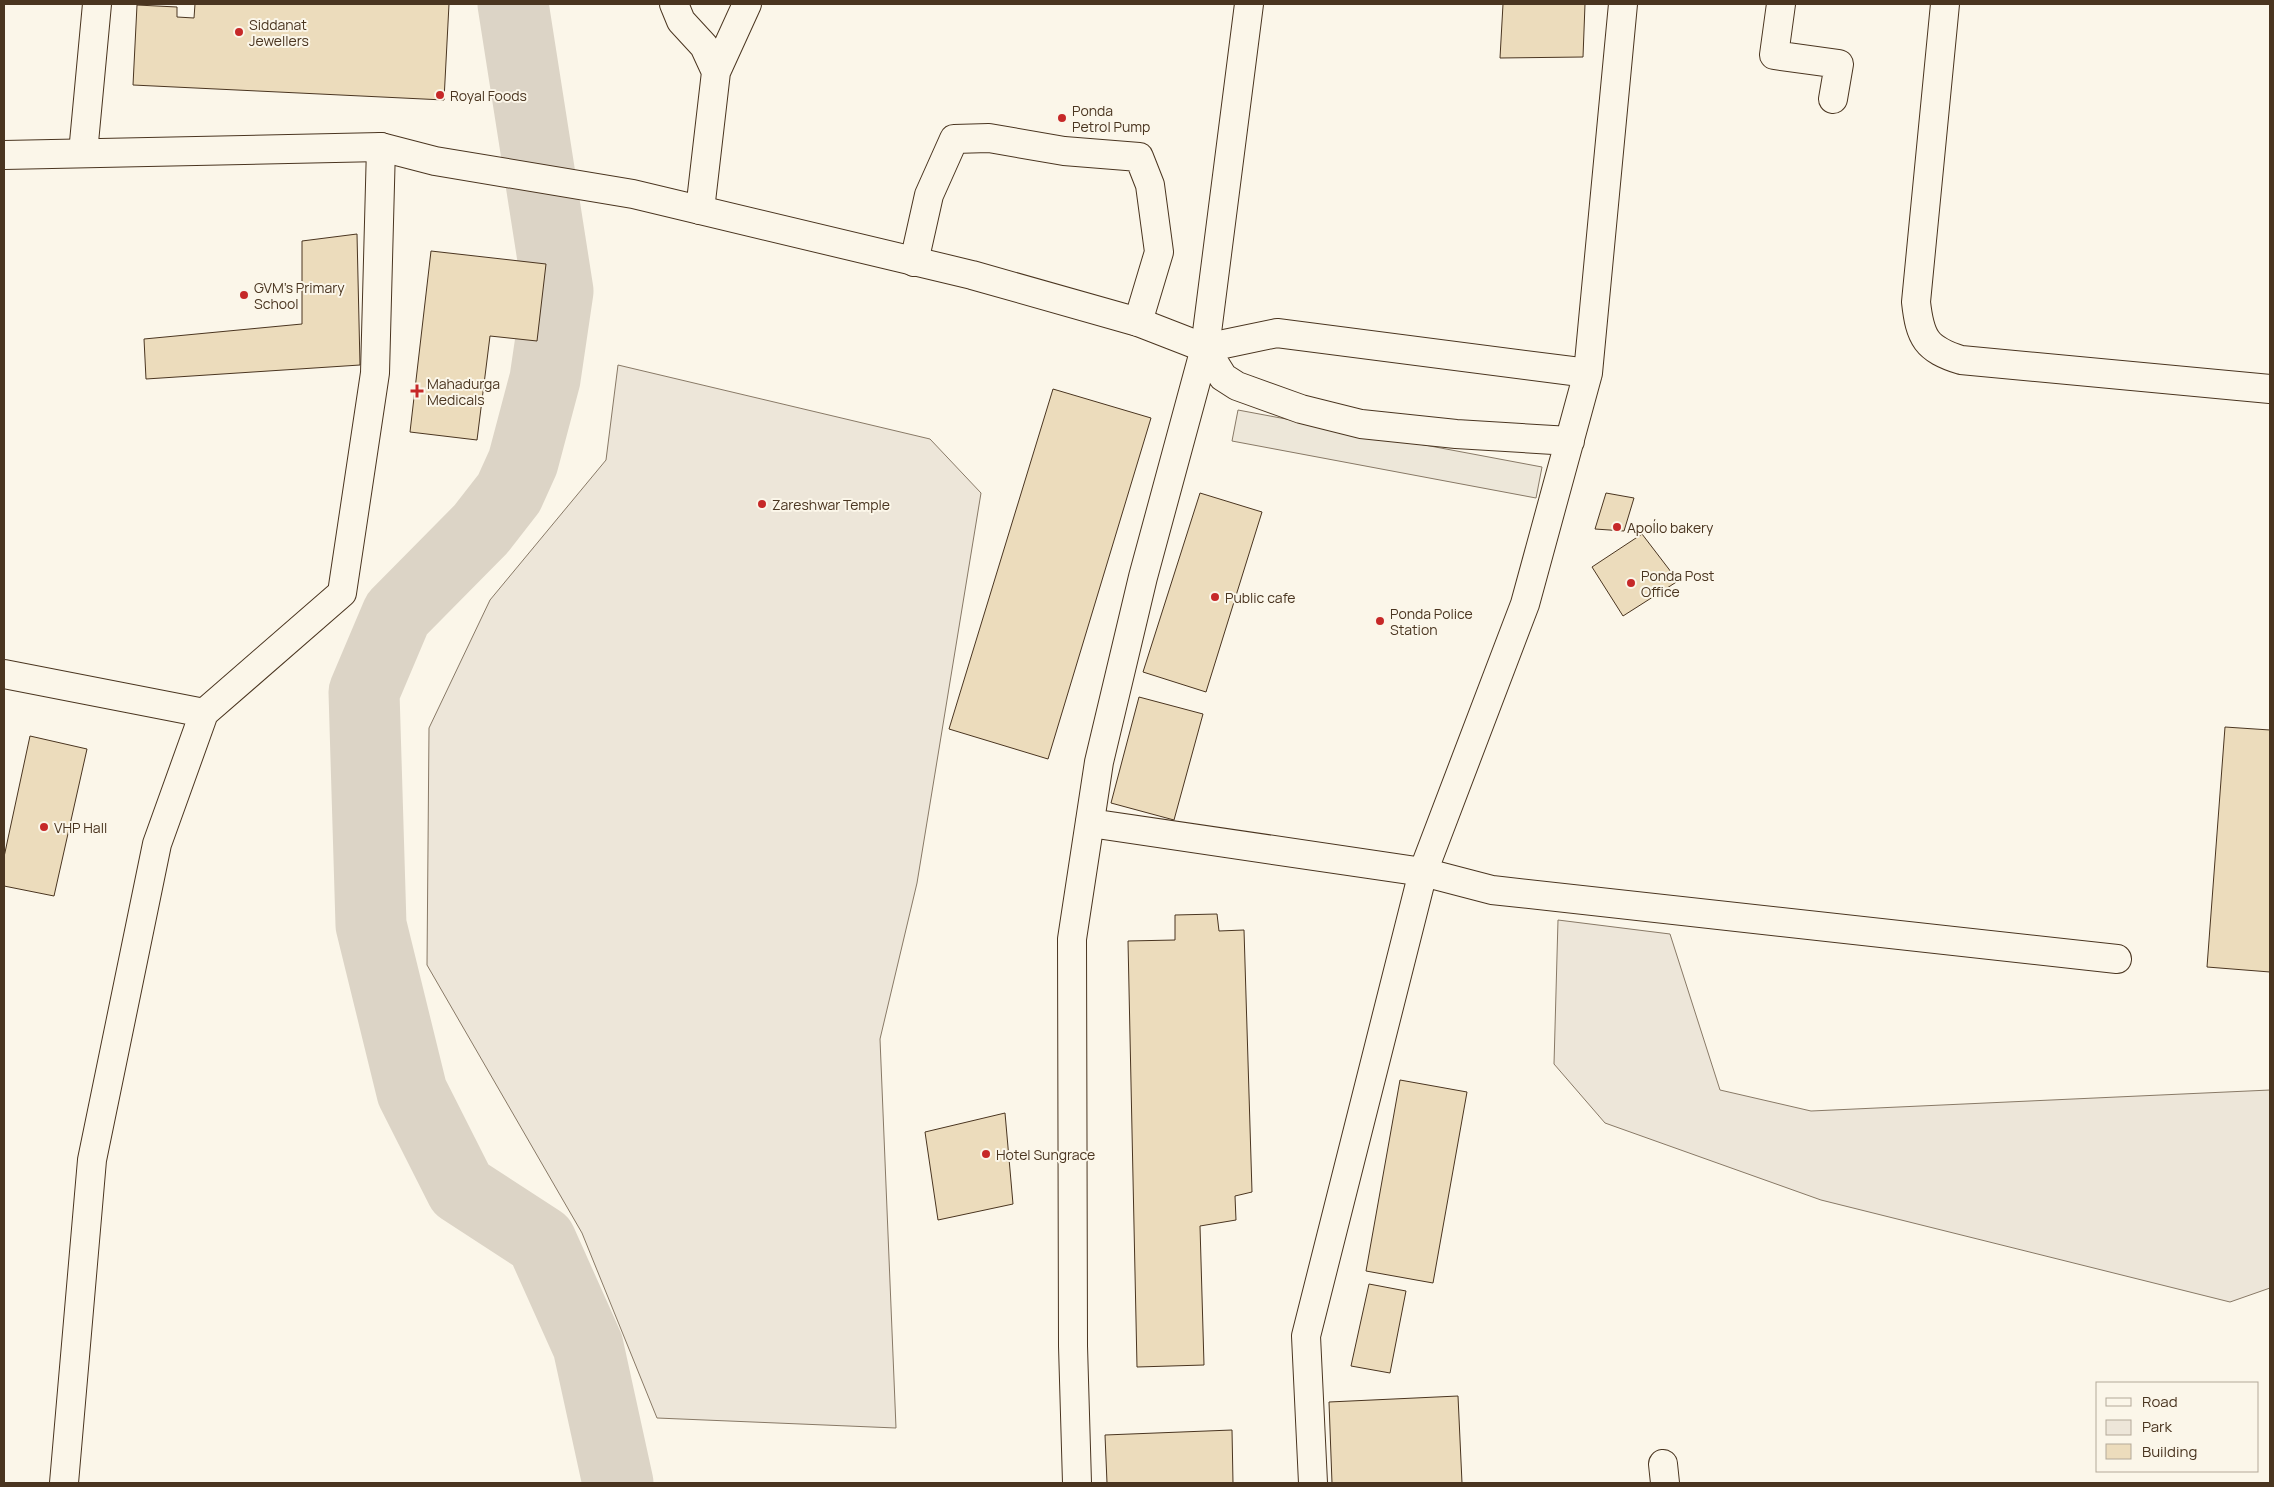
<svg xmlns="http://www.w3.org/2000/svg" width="2274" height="1487" font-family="Manrope,sans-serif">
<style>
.green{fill:#ede6d9;stroke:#887966}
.parking{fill:#ede7d9;stroke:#887966}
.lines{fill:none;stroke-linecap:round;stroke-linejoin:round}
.river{stroke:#dcd4c6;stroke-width:71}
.building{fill:#ecdcbc;stroke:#4a3520}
.minor-casing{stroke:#4a3520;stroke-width:30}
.major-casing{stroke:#4a3520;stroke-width:30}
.minor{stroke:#fbf6e9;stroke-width:28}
.major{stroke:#fbf6e9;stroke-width:28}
.poi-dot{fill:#c62828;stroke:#fbf6e9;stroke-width:2}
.labels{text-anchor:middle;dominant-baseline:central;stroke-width:4;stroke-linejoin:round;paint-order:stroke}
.poi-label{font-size:14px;fill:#4a3520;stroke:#fbf6e9;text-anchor:start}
</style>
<rect width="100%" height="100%" fill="#fbf6e9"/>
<path class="green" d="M618 365 930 439 981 493 917 883 880 1039 896 1428 657 1418 582 1233 427 965 429 728 490 600 606 460Z
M1558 920 1670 934 1720 1090 1811 1111 2270 1090V1288L2230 1302 1821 1200 1605 1123 1554 1064Z"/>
<path class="parking" d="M1238 410 1542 467 1536 498 1232 441Z"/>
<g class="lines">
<path class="river" d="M513 4 558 291 545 379 523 462 509 493 481 529 397 614 364 692 371 925 412 1092 461 1189 541 1241 588 1346 618 1483"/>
</g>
<path class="building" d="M195 4H449L444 100 133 85 137 5 177 7V17L194 18Z
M1503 4H1585L1583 57 1500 58Z
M357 234 360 365 146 379 144 339 302 324V241Z
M431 251 546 264 537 341 490 336 477 440 410 432Z
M1053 389 1151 418 1048 759 949 729Z
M1200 493 1262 512 1206 692 1143 672Z
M1606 493 1634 498 1624 531 1595 529Z
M1642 534 1678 581 1623 616 1592 567Z
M1139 697 1203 714 1174 820 1111 803Z
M2225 727 2270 730V972L2207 967Z
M30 736 87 749 54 896 4 886V857Z
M1217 914 1219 931 1244 930 1252 1192 1235 1196 1236 1220 1200 1226 1204 1365 1137 1367 1128 941 1175 940V915Z
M1400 1080 1467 1092 1433 1283 1366 1271Z
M1005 1113 1013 1204 938 1220 925 1132Z
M1369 1284 1406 1291 1390 1373 1351 1366Z
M1458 1396 1462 1483H1332L1329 1402Z
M1232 1430 1233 1483H1107L1105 1435Z"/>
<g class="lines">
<g class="minor-casing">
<path id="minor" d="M674 4 681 21 704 46 716 72
M1781 4 1774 55 1839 64 1833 99
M1945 4 1916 302C1920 338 1926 349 1961 360L2270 389
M83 153 97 4
M700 210 716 72 747 4
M914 262 929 195 954 139 989 138 1064 151 1139 157 1150 185 1159 252 1138 322
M1205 348 1249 4
M4 674 204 713
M1090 823 1423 872 1492 890 2117 959
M1663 1464 1665 1483
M64 1483 92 1160 157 844 204 713 342 593 375 373 381 147"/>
</g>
<g class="major-casing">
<path id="major" d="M4 155 381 147 435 161 633 194 972 275 1138 322 1205 348 1277 333 1588 373
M1205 348 1223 377 1237 386 1301 409 1361 424 1456 434 1570 441
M1077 1483 1073 1346 1072 939 1099 762 1143 577 1205 348
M1313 1483 1306 1336 1423 872 1525 604 1588 373 1623 4"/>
</g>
<use href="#minor" class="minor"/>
<use href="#major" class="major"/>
</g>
<g class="poi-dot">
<circle cx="239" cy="32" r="5"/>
<circle cx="440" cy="95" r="5"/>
<circle cx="1062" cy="118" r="5"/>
<circle cx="244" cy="295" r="5"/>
<path d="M414.5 383.5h5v5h5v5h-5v5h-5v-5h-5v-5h5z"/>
<circle cx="762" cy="504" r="5"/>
<circle cx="1617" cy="527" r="5"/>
<circle cx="1631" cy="583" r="5"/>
<circle cx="1215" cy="597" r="5"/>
<circle cx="1380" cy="621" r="5"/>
<circle cx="44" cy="827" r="5"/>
<circle cx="986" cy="1154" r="5"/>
</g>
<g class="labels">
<g class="poi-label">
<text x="249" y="24">Siddanat<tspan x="249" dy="16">Jewellers</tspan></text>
<text x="450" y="95">Royal Foods</text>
<text x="1072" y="110">Ponda<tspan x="1072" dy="16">Petrol Pump</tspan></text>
<text x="254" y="287">GVM's Primary<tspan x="254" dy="16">School</tspan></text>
<text x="427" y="383">Mahadurga<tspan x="427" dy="16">Medicals</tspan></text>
<text x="772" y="504">Zareshwar Temple</text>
<text x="1627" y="527">Apoĺlo bakery</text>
<text x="1641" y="575">Ponda Post<tspan x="1641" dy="16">Office</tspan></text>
<text x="1225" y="597">Public cafe</text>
<text x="1390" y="613">Ponda Police<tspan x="1390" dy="16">Station</tspan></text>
<text x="54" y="827">VHP Hall</text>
<text x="996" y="1154">Hotel Sungrace</text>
</g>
</g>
<rect width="2274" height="1487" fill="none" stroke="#4a3520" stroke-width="10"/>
<rect x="2096" y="1382" width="162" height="90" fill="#fbf6e9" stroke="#b4a999"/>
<rect x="2106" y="1398" width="25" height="8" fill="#fbf6e9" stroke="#b4a999"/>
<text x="2142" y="1407" font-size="15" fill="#4a3520">Road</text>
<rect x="2106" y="1420" width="25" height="15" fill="#ede6d9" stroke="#b4a999"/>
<text x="2142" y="1432" font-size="15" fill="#4a3520">Park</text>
<rect x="2106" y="1444" width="25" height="15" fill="#ecdcbc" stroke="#b4a999"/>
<text x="2142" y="1457" font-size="15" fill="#4a3520">Building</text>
</svg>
